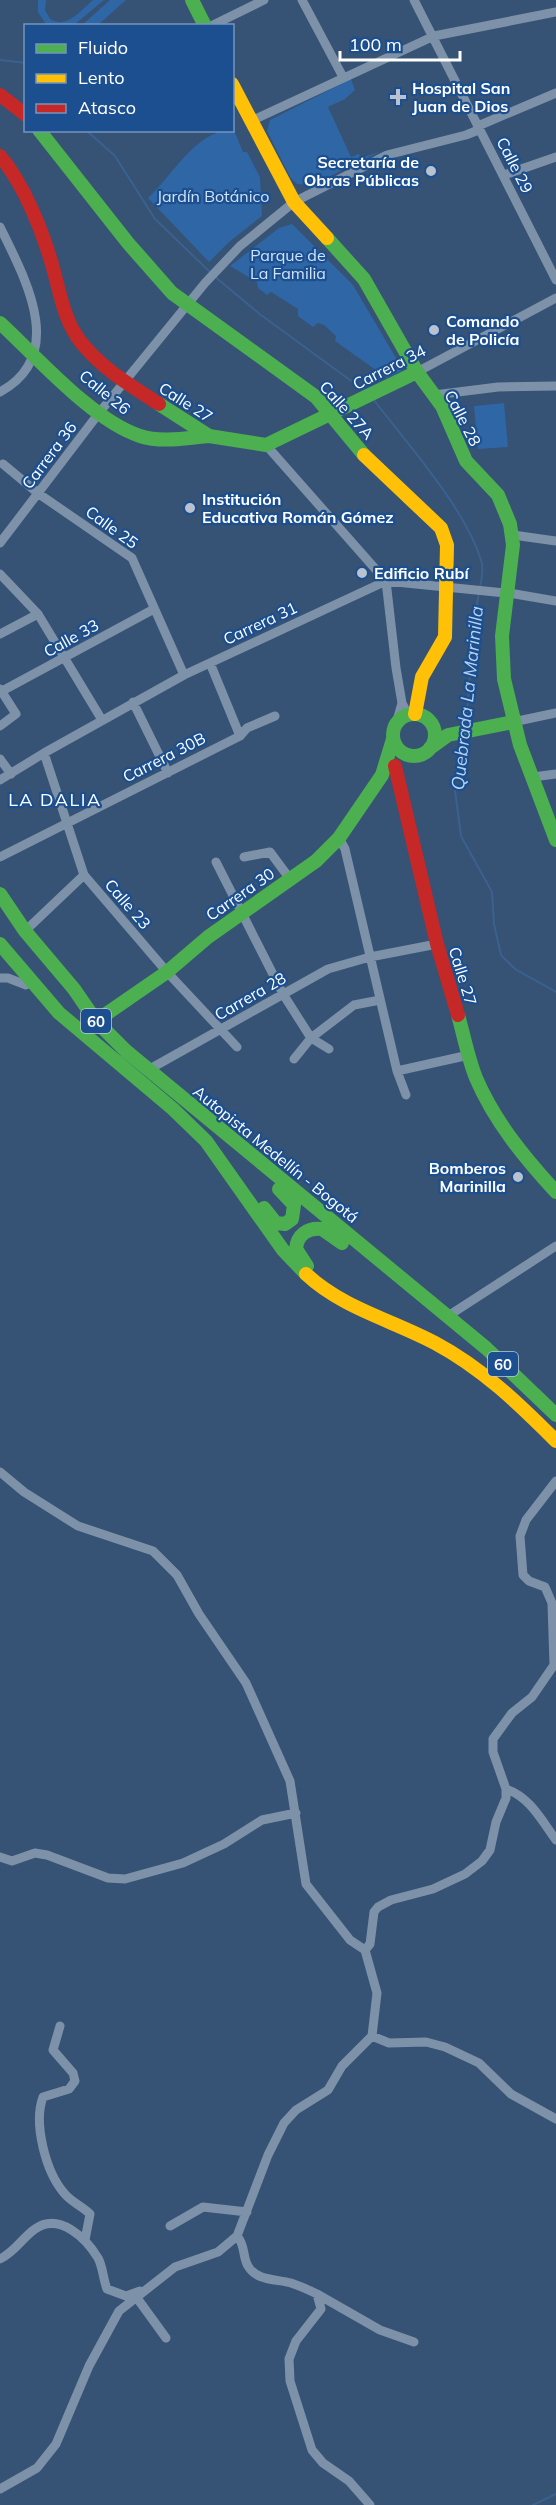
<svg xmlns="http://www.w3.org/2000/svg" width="556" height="2505" font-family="Mulish,sans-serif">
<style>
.green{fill:#2f66a5}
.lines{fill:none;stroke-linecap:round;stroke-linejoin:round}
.stream{stroke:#3b618d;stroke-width:2}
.street{stroke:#7d92a8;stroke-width:9}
.fast{stroke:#4caf50;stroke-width:14}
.slow{stroke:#ffc107;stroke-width:14}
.jam{stroke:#c62828;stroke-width:14}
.poi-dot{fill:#b9c2ce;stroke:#1b4f8f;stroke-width:2}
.labels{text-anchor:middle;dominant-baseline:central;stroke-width:4.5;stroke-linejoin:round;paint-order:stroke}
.shield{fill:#1b4f8f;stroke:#bbcadd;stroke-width:1.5}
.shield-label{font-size:15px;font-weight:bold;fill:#fff}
.poi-label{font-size:16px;font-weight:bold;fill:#fff;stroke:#1b4f8f;text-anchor:start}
.street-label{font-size:16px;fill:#fff;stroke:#1b4f8f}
.park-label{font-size:16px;fill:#cfe3fa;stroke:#1b4f8f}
.water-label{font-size:18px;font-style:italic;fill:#b5d3f5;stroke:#1b4f8f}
.neighbourhood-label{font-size:18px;letter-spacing:1.5px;fill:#fff;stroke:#1b4f8f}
</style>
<rect width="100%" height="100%" fill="#365274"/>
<path class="green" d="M38 0H46L45 10 50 19C67 29 80 11 93 0H104L74 25 47 26 38 12Z
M110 0H126L98 25H82Z
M351 79 355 90 345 99 328 107 351 157 359 154 361 158 382 151 312 185 297 184 290 177 267 131 270 120Z
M233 128 243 152H247L260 177 262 216 229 242 209 262 148 198C173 175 196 130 232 130Z
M292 224 353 285 403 370 387 378 335 341 336 336 324 325 318 323 313 327 298 316V309L271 292 267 295 258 288 257 282 230 266 279 228Z
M504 403 508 447 478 449 474 406Z"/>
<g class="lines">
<path class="stream" d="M0 60 26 63
M86 130 115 156 155 219 210 272
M214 276 261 315 365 391
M373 399C407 443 465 508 481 560 484 568 482 578 480 587
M466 727 474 619 479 593
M462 738 454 783 461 836 492 892 494 924 501 955 515 969 556 992
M533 2505 556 2494"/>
<path class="street" d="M302 0 343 77
M414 0 556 280
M211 26 264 0
M251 121 434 36 556 12
M504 175 556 157
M0 227C25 278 68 355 0 392
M417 372 556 298
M434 395 498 387 556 386
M266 445 386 581 396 668 402 703 408 715
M3 464 39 494 132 558 184 675
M513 535 556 541
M0 543 99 413 205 283 240 246 294 202 387 155 466 135 476 131 478 126 556 93
M0 574 38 614 102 720
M0 634 38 614
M0 689 16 714 0 726
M2 691 154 609
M133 702 168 773
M513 722 556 713
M396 724 402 703
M240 736 247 728 275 716
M44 753 84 875 167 972 237 1047
M0 759 11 774
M533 777 556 774
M0 780 44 753 184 675 386 581 515 594 556 601
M339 838 345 849 397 1071 406 1095
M0 857 240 736 210 663
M244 857 270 852 290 879
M216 862 283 994 311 1038 329 1049
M25 931 84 875
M0 978H8L26 985
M294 1059 311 1038 354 1005 380 1000
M148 1070 328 969 370 957 437 944
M397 1071 469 1055
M448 1316 556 1246
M0 1472 24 1492 78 1526 153 1551 177 1575 199 1614 246 1683 290 1781 306 1884 350 1940 365 1950 377 1993 372 2036 342 2066 328 2090 296 2110 284 2123 268 2155 237 2236 218 2252 175 2267 119 2311 89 2366 56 2444 37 2468 0 2489
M506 1789C530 1797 542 1821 556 1840
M0 1857 12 1861 35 1853 47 1855 108 1878 125 1879 183 1863 224 1844 262 1820 296 1813
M365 1950 370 1944 374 1912 378 1907 391 1900 433 1889 465 1874 482 1861 490 1850 496 1822 506 1798V1789L493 1752V1739L512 1713 532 1697 554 1665 552 1603 545 1587 529 1581 523 1575 520 1536 526 1520 556 1481
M60 2026 53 2050 73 2073 75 2081 69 2089 43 2097C33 2124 46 2172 64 2193 71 2202 82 2206 90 2214L85 2240
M372 2036 389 2043 426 2042 445 2047 479 2063 511 2094 556 2119
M170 2226 203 2207 247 2212
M237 2236C246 2246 242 2256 248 2266 256 2281 277 2279 291 2283 300 2286 309 2290 317 2294L321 2309 296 2341 289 2359 290 2381 312 2450 323 2463 349 2481 370 2505
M0 2259C15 2252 22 2238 35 2229 59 2212 86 2238 98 2258 103 2267 103 2279 107 2289L126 2296 140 2291
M317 2294 380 2330 414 2342
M137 2298 166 2338"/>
<path class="fast" d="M192 0 205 26
M39 130 128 243 172 293 316 397 364 455
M327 238 364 279 417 372 442 406 466 461 498 495 510 524 513 545 502 636 504 679 520 745 556 840
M0 323C37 357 93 421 140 436 161 443 187 438 209 436
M159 404 209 436 266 445 417 372
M393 735a21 21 0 1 1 42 0a21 21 0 1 1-42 0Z
M430 748 448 735 513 722
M0 894 25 931 74 989 96 1021 126 1051 486 1348 556 1415
M0 944 59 1013 173 1109 206 1141 283 1250 306 1274
M458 1015C464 1036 468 1058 476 1078 495 1122 524 1157 556 1192
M96 1021 167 972 208 937 316 861 339 838 382 775 393 739
M264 1208 276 1223 285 1224 292 1219 294 1205 279 1189
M307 1266 296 1249C297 1235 308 1227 322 1229L342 1243"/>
<path class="slow" d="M232 84 294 202 327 238
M364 455 441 528 447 545 445 637 422 677 415 714
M306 1274C342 1308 392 1320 435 1343 482 1368 519 1404 556 1441"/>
<path class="jam" d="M0 95 26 115
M0 156C24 184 43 232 53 268 60 293 64 320 80 341 102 369 130 385 159 404
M395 766 437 944 458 1015"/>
</g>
<g class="poi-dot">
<path d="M395 88h6v6h6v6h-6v6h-6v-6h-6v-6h6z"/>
<circle cx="431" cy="171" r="6"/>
<circle cx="434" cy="330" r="6"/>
<circle cx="190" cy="508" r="6"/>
<circle cx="362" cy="573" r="6"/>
<circle cx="518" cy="1177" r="6"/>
</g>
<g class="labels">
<g class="shield">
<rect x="81" y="1009" width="30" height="24" rx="4.5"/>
<rect x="488" y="1352" width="30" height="24" rx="4.5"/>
</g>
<g class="shield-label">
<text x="96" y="1021">60</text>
<text x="503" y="1364">60</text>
</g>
<g class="poi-label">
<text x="412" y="88">Hospital San<tspan x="412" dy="18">Juan de Dios</tspan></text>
<text x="419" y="162" text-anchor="end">Secretaría de<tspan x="419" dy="18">Obras Públicas</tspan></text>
<text x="446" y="321">Comando<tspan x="446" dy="18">de Policía</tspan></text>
<text x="202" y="499">Institución<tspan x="202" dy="18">Educativa Román Gómez</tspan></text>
<text x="374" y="573">Edificio Rubí</text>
<text x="506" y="1168" text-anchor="end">Bomberos<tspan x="506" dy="18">Marinilla</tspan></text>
</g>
<g class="street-label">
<text transform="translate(515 165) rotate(63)">Calle 29</text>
<text transform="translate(389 367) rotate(-27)">Carrera 34</text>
<text transform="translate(105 392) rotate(39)">Calle 26</text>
<text transform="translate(186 402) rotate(32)">Calle 27</text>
<text transform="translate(347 410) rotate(48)">Calle 27A</text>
<text transform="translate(463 418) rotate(63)">Calle 28</text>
<text transform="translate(49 455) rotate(-53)">Carrera 36</text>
<text transform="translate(112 527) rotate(36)">Calle 25</text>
<text transform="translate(260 623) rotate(-25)">Carrera 31</text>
<text transform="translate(71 638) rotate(-29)">Calle 33</text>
<text transform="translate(164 757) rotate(-27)">Carrera 30B</text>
<text transform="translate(240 894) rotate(-35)">Carrera 30</text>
<text transform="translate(128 904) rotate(49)">Calle 23</text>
<text transform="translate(463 976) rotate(73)">Calle 27</text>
<text transform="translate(250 996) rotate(-30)">Carrera 28</text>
<text transform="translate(276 1154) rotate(39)">Autopista Medellín - Bogotá</text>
</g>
<g class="park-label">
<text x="213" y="196">Jardín Botánico</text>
<text x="288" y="255">Parque de<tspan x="288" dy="18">La Familia</tspan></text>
</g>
<g class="water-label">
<text transform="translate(467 698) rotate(-84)">Quebrada La Marinilla</text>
</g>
<g class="neighbourhood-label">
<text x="55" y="799">LA DALIA</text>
</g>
</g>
<rect x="24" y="24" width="210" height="108" fill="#1b4f8f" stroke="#7695bc" stroke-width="1.5"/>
<rect x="36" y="44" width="30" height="9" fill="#4caf50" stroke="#7695bc" stroke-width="1.5"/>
<text x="78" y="54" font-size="18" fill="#ffffff">Fluido</text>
<rect x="36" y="74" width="30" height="9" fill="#ffc107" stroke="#7695bc" stroke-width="1.5"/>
<text x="78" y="84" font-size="18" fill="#ffffff">Lento</text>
<rect x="36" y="104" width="30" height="9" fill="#c62828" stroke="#7695bc" stroke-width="1.5"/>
<text x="78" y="114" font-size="18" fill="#ffffff">Atasco</text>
<path d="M340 51v9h120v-9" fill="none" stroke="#ffffff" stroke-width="3"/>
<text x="349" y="51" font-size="18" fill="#ffffff" stroke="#1b4f8f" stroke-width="4.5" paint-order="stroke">100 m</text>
</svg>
